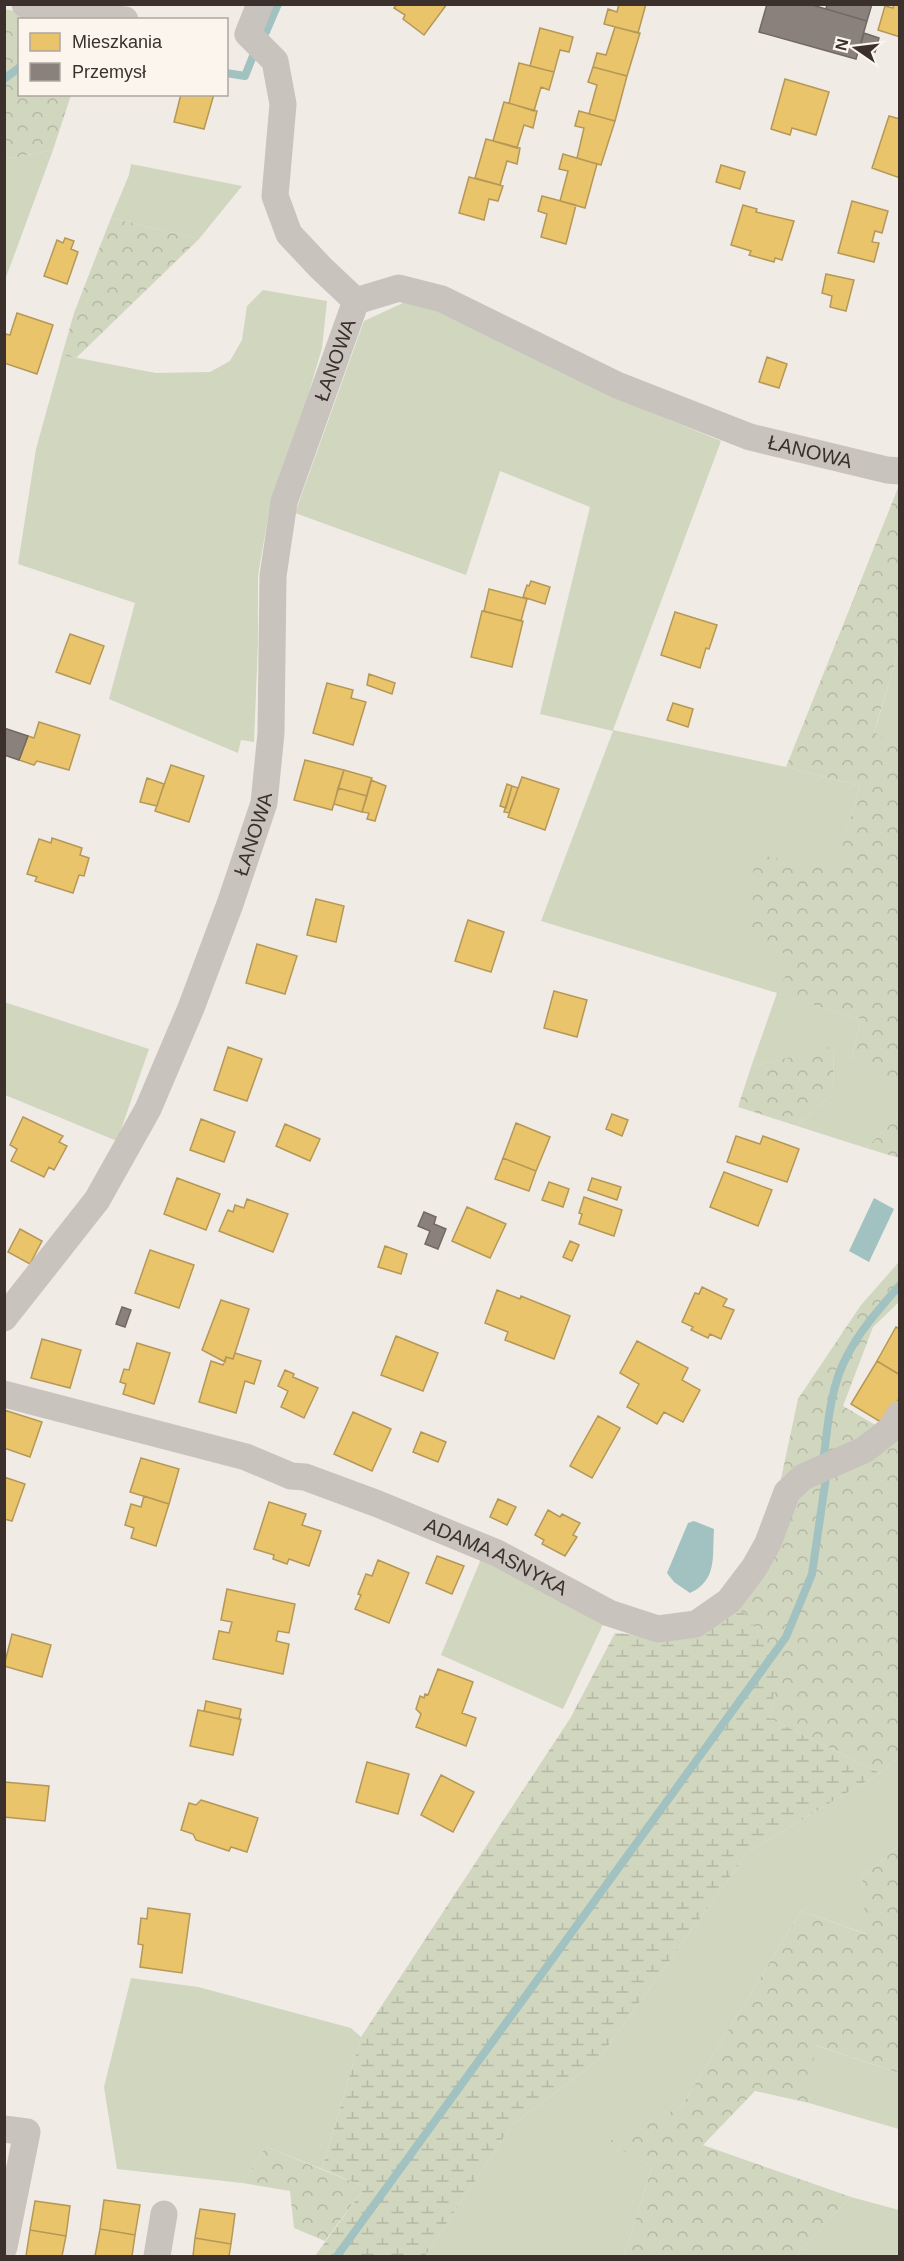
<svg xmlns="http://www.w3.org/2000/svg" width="904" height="2261" font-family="Helvetica,sans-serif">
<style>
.green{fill:#d1d6bf}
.forest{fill:url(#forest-crowns)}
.wetland{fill:url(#wetland-marsh)}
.water{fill:#a1c2c1}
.homes{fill:#e9c46a;stroke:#b59857;stroke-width:1.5}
.industry{fill:#8a817c;stroke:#726964;stroke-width:1.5}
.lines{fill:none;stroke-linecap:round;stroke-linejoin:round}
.stream{stroke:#a1c2c1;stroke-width:8}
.street{stroke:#c9c3be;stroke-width:27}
.labels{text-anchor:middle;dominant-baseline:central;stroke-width:6;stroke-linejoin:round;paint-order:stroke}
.street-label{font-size:20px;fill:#3b302b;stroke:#fbf5ee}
</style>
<defs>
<pattern id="forest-crowns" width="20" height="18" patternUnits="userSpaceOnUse" patternTransform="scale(1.5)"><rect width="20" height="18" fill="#d1d6bf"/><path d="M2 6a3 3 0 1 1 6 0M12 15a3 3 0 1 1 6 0" fill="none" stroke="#b4b8a4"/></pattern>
<pattern id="wetland-marsh" width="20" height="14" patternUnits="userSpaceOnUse" patternTransform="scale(1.5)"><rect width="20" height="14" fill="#d1d6bf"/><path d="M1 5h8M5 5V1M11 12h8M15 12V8" fill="none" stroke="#b4b8a4"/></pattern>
</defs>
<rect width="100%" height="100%" fill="#f0ebe5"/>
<path class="green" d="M53 150 5 280V157L8 159Z
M131 164 242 186 199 239 111 218 129 175Z
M263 290 327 301 322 348 292 450 269 511 258 576V643L254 742 241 740 238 753 109 699 135 603 18 564 36 449 62 355 156 373 210 372 230 361 242 340 247 306Z
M403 303 440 308 645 410 721 441 613 730 786 767 860 786 835 871 752 945 796 956 778 994 861 1019 852 1056 900 1100 899 1116 866 1148 797 1126 833 1093 834 1047 751 1067 777 993 541 921 613 731 540 714 590 507 500 471 466 575 295 513 364 321Z
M899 650V749L874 733Z
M4 1002 149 1049 117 1141 5 1095Z
M481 1559 605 1620 563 1709 441 1655Z
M899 1757V1846L862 1877 867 1934 801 1911 682 2106 609 2142 652 2167 624 2256H425L512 2125 597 2061 748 1852 880 1773Z
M131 1978 198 1987 351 2028 361 2037 322 2169 266 2147 242 2183 117 2169 104 2087Z
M814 2045 899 2073V2129L809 2103Z
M851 2197 899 2210V2256H795Z"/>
<path class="forest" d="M4 9 60 19 20 20V94L71 95 53 150 8 159 4 157Z
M111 218 199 239 76 358 62 355 74 313Z
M898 488 899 650 874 732 899 749V1100L852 1056 861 1019 777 994 795 956 751 945 754 854 835 870 860 786 786 767Z
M834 1046 833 1093 797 1126 738 1107 751 1067Z
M899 1116V1158L866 1148Z
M899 1262V1302L873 1327 843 1406 899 1439V1757L880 1773 769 1718 780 1663 739 1606 772 1521 798 1399 861 1305Z
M899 1846V2073L815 2045 809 2103 755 2091 703 2145 851 2197 795 2256H624L652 2167 608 2142 682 2106 801 1911 866 1934 862 1877Z
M266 2147 365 2187 325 2241 294 2228 290 2191 242 2183Z"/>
<path class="wetland" d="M739 1606 781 1663 769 1718 880 1773 748 1852 597 2061 512 2125 425 2256H315L365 2187 322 2169 361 2037 571 1717 615 1633 655 1636Z"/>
<path class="water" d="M874 1198 894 1209 869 1262 849 1251Z
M694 1521 714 1529C712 1556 718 1580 690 1593L674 1582 667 1573 688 1523Z"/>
<path class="homes" d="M397 4H447L424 35 403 19 405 15 394 8Z
M619 4H646L638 33 604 24 608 9 617 12Z
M894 4H900V37L878 30 885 6 893 8Z
M615 27 640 33 627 76 593 67 597 53 606 55Z
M540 28 573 37 569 52 560 50 554 72 530 66Z
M519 63 554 72 549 90 541 87 534 111 509 103Z
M593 67 627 76 615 121 589 114 597 85 588 82Z
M785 79 829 92 816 135 792 128 790 135 771 129Z
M181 94H214L204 129 174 122Z
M504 102 537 111 533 128 524 125 517 148 493 141Z
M579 111 615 121 601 165 577 158 584 128 575 126Z
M889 116 900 119V178L872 168Z
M486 139 520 148 517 164 507 161 500 185 475 178Z
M563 154 597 164 585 208 560 201 568 171 559 169Z
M721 165 745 172 740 189 716 182Z
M469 177 503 186 498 201 489 199 484 220 459 213Z
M542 196 576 205 566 244 541 237 547 214 538 211Z
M852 201 888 211 882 233 875 231 872 242 879 243 874 262 838 253Z
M743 205 757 209 756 212 794 221 782 260 775 258 774 262 749 255 751 251 731 245Z
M65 238 74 241 71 249 78 252 67 284 44 276 57 240 63 243Z
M826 274 854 280 846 311 830 307 832 296 822 293Z
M17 313 53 325 37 374 4 363V338L6 334 10 335Z
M767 357 787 364 779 388 759 382Z
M531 581 550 587 545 604 523 597 527 585 529 586Z
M489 589 527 599 521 621 484 611Z
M482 611 523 621 512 667 471 657Z
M675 612 717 625 709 649 706 648 700 668 661 655Z
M70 634 104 646 90 684 56 672Z
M369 674 395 683 392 694 367 685Z
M327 683 353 690 351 698 366 702 353 745 313 733Z
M673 703 693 709 688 727 667 720Z
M39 722 80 735 69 770 37 761 34 765 19 760 28 736 34 738Z
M305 760 344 770 332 810 294 800Z
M171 765 204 776 189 822 155 811Z
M344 770 372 778 367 796 338 788Z
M522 777 559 789 545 830 508 817Z
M147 778 164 784 157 806 140 802Z
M371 780 386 786 375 821 367 819 369 813 362 812Z
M507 784 512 786 506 808 500 806Z
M512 786 518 788 509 813 504 812Z
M338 788 367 796 362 812 334 804Z
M52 838 82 848 80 855 89 858 84 876 79 875 73 893 35 881 37 877 27 874 39 839 51 843Z
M316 899 344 906 336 942 307 935Z
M468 920 504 932 491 972 455 961Z
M257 944 297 956 285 994 246 983Z
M554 991 587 1000 577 1037 544 1028Z
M228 1047 262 1059 247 1101 214 1090Z
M612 1114 628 1120 622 1136 606 1129Z
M23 1117 63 1136 59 1142 67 1146 54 1170 49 1167 44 1177 11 1161 17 1149 10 1145Z
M201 1119 235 1132 224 1162 190 1150Z
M516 1123 550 1137 536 1171 503 1158Z
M285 1124 320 1139 310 1161 276 1146Z
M736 1136 760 1144 763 1136 799 1149 787 1182 727 1162Z
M503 1158 536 1171 529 1191 495 1179Z
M724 1172 772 1190 758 1226 710 1207Z
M177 1178 220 1194 206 1230 164 1214Z
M592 1178 621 1187 617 1200 588 1190Z
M549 1182 569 1189 563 1207 542 1200Z
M584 1197 622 1210 614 1236 579 1224 582 1214 579 1213Z
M247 1199 288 1214 273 1252 219 1231 228 1210 233 1212 235 1205 244 1208Z
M467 1207 506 1224 490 1258 452 1241Z
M20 1229 42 1241 30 1264 8 1252Z
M570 1241 579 1245 572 1261 563 1257Z
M385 1246 407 1254 401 1274 378 1267Z
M150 1250 194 1265 179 1308 135 1293Z
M702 1287 727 1299 723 1306 734 1310 721 1339 710 1334 708 1338 691 1330 693 1327 682 1322 695 1293 699 1294Z
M497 1290 520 1299 521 1296 570 1316 554 1359 505 1340 508 1332 485 1323Z
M221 1300 249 1309 233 1359 226 1357 225 1362 202 1350Z
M896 1327 900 1329V1375L877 1361Z
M396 1336 438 1353 423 1391 381 1375Z
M42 1339 81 1350 70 1388 31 1378Z
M637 1341 688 1368 682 1380 700 1390 683 1422 664 1412 657 1424 627 1407 639 1384 620 1373Z
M137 1343 170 1353 154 1404 123 1394 126 1384 120 1382 124 1369 129 1370Z
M235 1353 261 1361 254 1384 245 1381 236 1413 199 1402 211 1361 223 1365 226 1357 233 1359Z
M877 1361 900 1375V1397L884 1424 851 1404Z
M285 1370 294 1374 293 1377 318 1388 304 1418 281 1407 288 1391 278 1386Z
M4 1410 42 1422 30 1457 4 1448Z
M353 1412 391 1429 372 1471 334 1454Z
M598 1416 620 1428 592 1478 570 1466Z
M421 1432 446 1442 438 1462 413 1452Z
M141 1458 179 1469 169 1504 130 1492Z
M4 1477 25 1484 12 1521 4 1519Z
M144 1496 169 1504 156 1546 131 1538 134 1528 125 1525 131 1504 141 1507Z
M498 1499 516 1507 507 1525 490 1517Z
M269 1502 306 1514 302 1525 321 1531 309 1566 289 1559 287 1564 273 1559 274 1555 254 1549Z
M548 1510 560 1517 562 1514 580 1523 573 1535 577 1537 565 1556 542 1544 544 1540 535 1535Z
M437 1556 464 1566 452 1594 426 1583Z
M378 1560 409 1573 389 1623 355 1609 361 1595 358 1594 366 1574 372 1576Z
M227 1589 295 1604 289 1633 278 1631 276 1641 289 1644 283 1674 213 1659 219 1631 229 1633 232 1622 221 1620Z
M12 1634 51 1645 42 1677 4 1666Z
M438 1669 473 1682 462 1713 476 1718 466 1746 416 1727 421 1714 416 1709 420 1696 424 1698 425 1694 428 1695Z
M206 1701 241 1709 239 1719 204 1711Z
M198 1710 241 1719 233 1755 190 1746Z
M367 1762 409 1774 398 1814 356 1802Z
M441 1775 474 1792 453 1832 421 1815Z
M4 1782 49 1786 45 1821 4 1817Z
M201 1800 258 1818 247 1852 231 1847 229 1851 196 1840 193 1834 181 1830 189 1803 196 1805Z
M148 1908 190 1914 182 1973 140 1967 143 1945 138 1944 141 1918 147 1919Z
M104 2200 140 2205 135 2235 100 2229Z
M35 2201 70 2206 66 2236 30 2230Z
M200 2209 235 2214 231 2244 195 2238Z
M100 2229 135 2235 132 2256H95Z
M30 2230 66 2236 62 2256H26Z
M195 2238 231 2244 229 2256H193Z"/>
<path class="industry" d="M767 4H809L867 21 856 59 759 32Z
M827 4H872L867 21 826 9Z
M864 33 879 38 875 52 860 48Z
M4 728 28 736 19 760 4 755Z
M424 1212 436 1217 434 1224 446 1229 438 1249 425 1244 430 1231 418 1226Z
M122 1307 131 1310 125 1327 116 1324Z"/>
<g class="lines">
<path class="stream" d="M266 32 278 4
M226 73 245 76 253 56
M4 79 20 67
M824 1455C828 1422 831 1385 847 1356 860 1330 881 1307 900 1285
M337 2256 786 1637 812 1574 826 1477"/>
<g class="street">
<path d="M25 4 78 15 125 20"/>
<path d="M260 4 248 34 275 61 283 104 275 196 289 234 321 268 356 301"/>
<path id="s1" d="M356 301 399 288 442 299 617 385 750 437 887 470 900 471"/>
<path id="s2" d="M4 1318 97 1200 148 1109 191 1008 230 904 264 803 271 733 273 576 284 502 356 301"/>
<path id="s3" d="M4 1394 246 1457 291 1476 305 1477 378 1504 497 1553 609 1613 658 1629 696 1624 729 1601 754 1568 768 1543 787 1492 803 1477 864 1450 891 1429 900 1414"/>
<path d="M4 2129 27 2132 4 2247"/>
<path d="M157 2256 164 2214"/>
</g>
</g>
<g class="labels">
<g class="street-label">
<text stroke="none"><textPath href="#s2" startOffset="1035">ŁANOWA</textPath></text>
<text stroke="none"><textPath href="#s1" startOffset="489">ŁANOWA</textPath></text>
<text stroke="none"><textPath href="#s2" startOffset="549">ŁANOWA</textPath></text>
<text stroke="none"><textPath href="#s3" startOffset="520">ADAMA ASNYKA</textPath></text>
</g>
</g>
<rect width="904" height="2261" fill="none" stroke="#3b302b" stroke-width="12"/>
<rect x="18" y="18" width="210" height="78" fill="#fbf5ee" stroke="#aea6a0" stroke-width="1.5"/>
<rect x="30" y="33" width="30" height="18" fill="#e9c46a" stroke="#aea6a0" stroke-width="1.5"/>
<text x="72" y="48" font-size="18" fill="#3b302b">Mieszkania</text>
<rect x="30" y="63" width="30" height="18" fill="#8a817c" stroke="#aea6a0" stroke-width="1.5"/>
<text x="72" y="78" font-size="18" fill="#3b302b">Przemysł</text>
<g transform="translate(856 48) rotate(284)" stroke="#fbf5ee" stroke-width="4.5" paint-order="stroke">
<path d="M0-4.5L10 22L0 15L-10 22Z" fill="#3b302b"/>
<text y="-9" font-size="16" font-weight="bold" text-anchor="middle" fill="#3b302b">N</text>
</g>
</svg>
